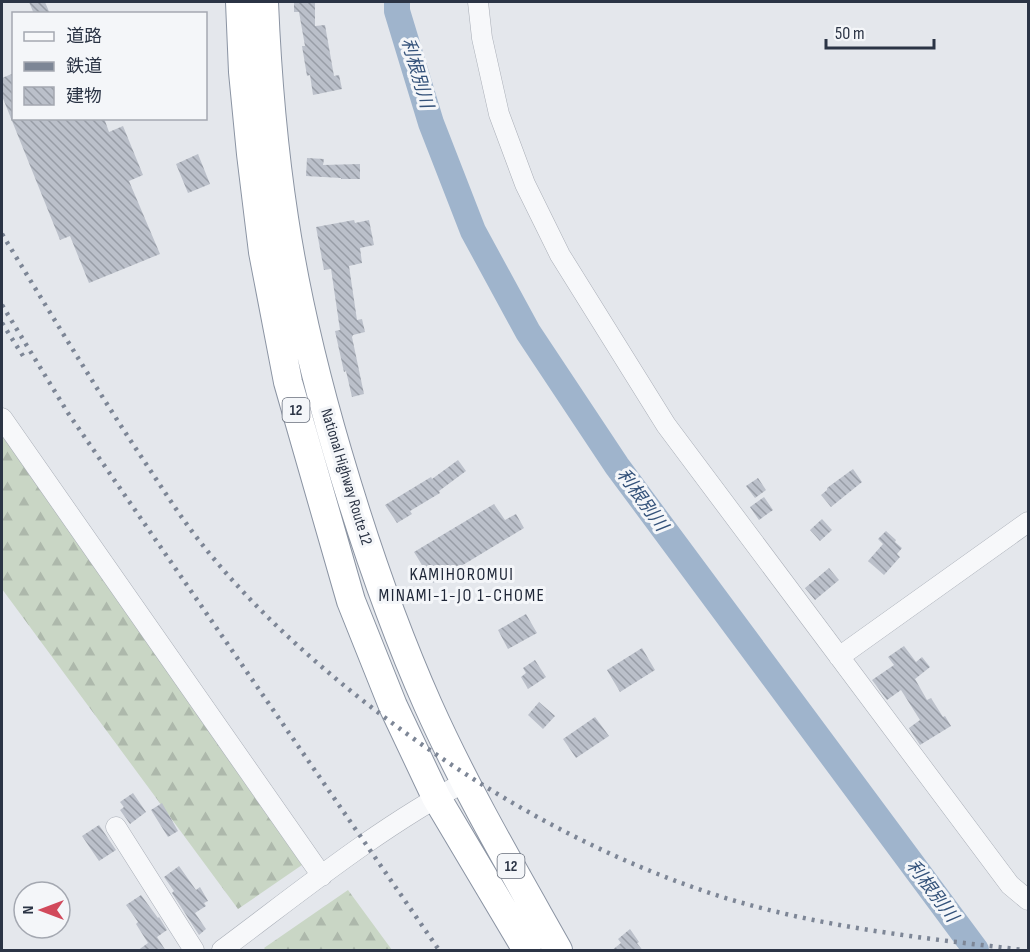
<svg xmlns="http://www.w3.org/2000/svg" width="1030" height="952" font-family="'Sofia Sans Condensed','Noto Sans JP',sans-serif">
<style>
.forest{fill:url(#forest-firs)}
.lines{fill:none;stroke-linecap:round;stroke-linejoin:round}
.river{stroke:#9fb4cc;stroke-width:26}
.building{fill:url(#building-back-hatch)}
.minor-casing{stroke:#a9aeb7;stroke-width:21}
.highway-casing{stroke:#8b94a3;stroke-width:30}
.minor{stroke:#f7f8fa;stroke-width:20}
.highway{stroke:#fff;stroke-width:28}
.rail{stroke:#7d8696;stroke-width:4.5;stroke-dasharray:3 6;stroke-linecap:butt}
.labels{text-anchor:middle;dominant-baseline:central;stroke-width:6;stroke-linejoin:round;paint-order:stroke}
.shield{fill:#f4f6f9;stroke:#676e7b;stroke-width:1.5}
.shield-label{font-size:15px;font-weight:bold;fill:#2b3445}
.street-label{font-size:16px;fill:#2b3445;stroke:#f4f6f9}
.water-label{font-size:18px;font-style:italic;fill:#34527a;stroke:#f4f6f9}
.neighbourhood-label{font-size:18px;letter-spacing:1.5px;fill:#1d2536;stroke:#f4f6f9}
</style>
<defs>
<pattern id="forest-firs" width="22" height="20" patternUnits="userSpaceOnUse" patternTransform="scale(1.5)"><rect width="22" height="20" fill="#c9d6c5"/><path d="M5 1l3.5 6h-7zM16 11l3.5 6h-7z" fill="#adb8ab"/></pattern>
<pattern id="building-back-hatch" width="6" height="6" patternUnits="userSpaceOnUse" patternTransform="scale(1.5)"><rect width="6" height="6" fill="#bbc0ca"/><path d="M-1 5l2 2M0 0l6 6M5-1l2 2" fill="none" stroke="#989da6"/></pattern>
</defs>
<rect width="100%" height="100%" fill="#e4e7ec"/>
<path class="forest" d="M2 434 302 865 238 909 2 589Z
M348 890 392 950H266L264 948Z"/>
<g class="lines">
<path class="river" d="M397 2V11L431 123 473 231 528 332 617 466 976 950"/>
</g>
<path class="building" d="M29 2H45L50 14H34Z
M294 2H315V26L325 25 334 76 339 75 342 89 313 95 310 75 307 76 302 46H305L299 12H294Z
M14 73V118H104L109 132 123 126 143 175 129 181 160 254 89 283 70 236 60 240 2 96V78Z
M198 154 210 184 188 193 176 164Z
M307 158 324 159 323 165 360 164V179H341V178L306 176Z
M354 220 355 223 369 220 374 245 360 248 362 263 349 266 357 320 362 319 365 332 353 335 352 337 364 394 352 397 346 371 344 372 335 331 340 330 331 269 324 270 316 227Z
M458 460 466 471 439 491 440 493 410 511 412 514 397 523 385 505 431 477 432 479Z
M853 469 862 482 831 507 821 495 827 490V488Z
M758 478 766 490 755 498 746 486Z
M764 497 773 510 759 520 750 507Z
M494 504 505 520 516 514 524 528 433 583 414 552Z
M822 519 832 530 820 541 810 530Z
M886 531 896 540 895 542 902 548 897 554 900 557 884 575 868 561 883 544 878 539Z
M829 568 839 580 815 600 805 588Z
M526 614 537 633 508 649 498 630Z
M904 646 916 662 922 657 930 667 915 679 927 700 931 698 943 717 945 716 951 726 920 745 909 728 920 720 901 690 887 700 872 680 894 665 888 657Z
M642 648 655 670 620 692 607 670Z
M535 660 546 677 528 689 521 677 526 673 523 668Z
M539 702 555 716 543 729 528 715Z
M595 717 609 736 576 758 563 739Z
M133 793 146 812 130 824 120 810 124 807 120 802Z
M162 803 178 831 168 837 151 810Z
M99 825 116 850 99 861 82 836Z
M179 866 196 890 200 887 208 901 204 903 206 906 195 913 206 929 199 935 172 893 174 891 164 877Z
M141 895 158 918 159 917 167 930 157 937 166 951H137L148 943 136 924 138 922 126 905Z
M630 929 639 942 637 943 643 951H611L621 943 618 939Z"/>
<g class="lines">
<g class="minor-casing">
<path id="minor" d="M478 2 482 38 499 114 525 184 560 255 666 425 1010 885 1028 900
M2 418 322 876
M839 657 1028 522
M116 827 194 950
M222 950C300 892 378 828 465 782"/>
</g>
<g class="highway-casing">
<path id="highway" d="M240 2 243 72 251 154 263 252 288 382 351 601 393 706 436 797 527 950
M264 2C267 74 273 146 284 218 296 298 315 376 338 454 363 539 392 624 428 705 466 790 513 870 558 950"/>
</g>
<use href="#minor" class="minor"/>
<use href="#highway" class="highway"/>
<path class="rail" d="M2 234C48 309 93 384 142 458 159 483 175 509 194 534 240 594 294 645 352 692 462 780 585 853 719 896 818 927 921 938 1024 950
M2 305 68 413 439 950
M2 323 25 359"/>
</g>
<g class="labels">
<g class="shield">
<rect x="282.5" y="398" width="27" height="24" rx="4.5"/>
<rect x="497.5" y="854" width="27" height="24" rx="4.5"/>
</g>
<g class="shield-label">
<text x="296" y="410">12</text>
<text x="511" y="866">12</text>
</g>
<g class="street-label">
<text transform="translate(346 477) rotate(73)">National Highway Route 12</text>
</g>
<g class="water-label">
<text transform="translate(417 73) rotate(74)">利根別川</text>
<text transform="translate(642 500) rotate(54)">利根別川</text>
<text transform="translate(932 891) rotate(53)">利根別川</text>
</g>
<g class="neighbourhood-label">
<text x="462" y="574">KAMIHOROMUI<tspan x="462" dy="21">MINAMI-1-JO 1-CHOME</tspan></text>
</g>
</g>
<rect width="1030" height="952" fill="none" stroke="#2b3445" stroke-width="6"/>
<rect x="12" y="12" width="195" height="108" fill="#f4f6f9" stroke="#a4a8b1" stroke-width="1.5"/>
<rect x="24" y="32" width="30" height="9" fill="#f7f8fa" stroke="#a4a8b1" stroke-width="1.5"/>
<text x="66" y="42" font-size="18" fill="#2b3445">道路</text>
<rect x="24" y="62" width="30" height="9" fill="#7d8696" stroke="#a4a8b1" stroke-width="1.5"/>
<text x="66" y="72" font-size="18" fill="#2b3445">鉄道</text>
<rect x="24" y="87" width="30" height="18" fill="url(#building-back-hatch)" stroke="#a4a8b1" stroke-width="1.5"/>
<text x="66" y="102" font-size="18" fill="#2b3445">建物</text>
<g transform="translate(42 910) rotate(270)"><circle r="28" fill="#f4f6f9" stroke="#a4a8b1" stroke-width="1.5"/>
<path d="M0-4.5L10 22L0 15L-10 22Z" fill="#d1495b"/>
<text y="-9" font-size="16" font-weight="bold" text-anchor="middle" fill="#2b3445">N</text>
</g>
<path d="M826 39v9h108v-9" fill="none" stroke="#2b3445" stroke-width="3"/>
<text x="835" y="39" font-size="18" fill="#2b3445" stroke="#f4f6f9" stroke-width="4.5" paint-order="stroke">50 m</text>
</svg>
